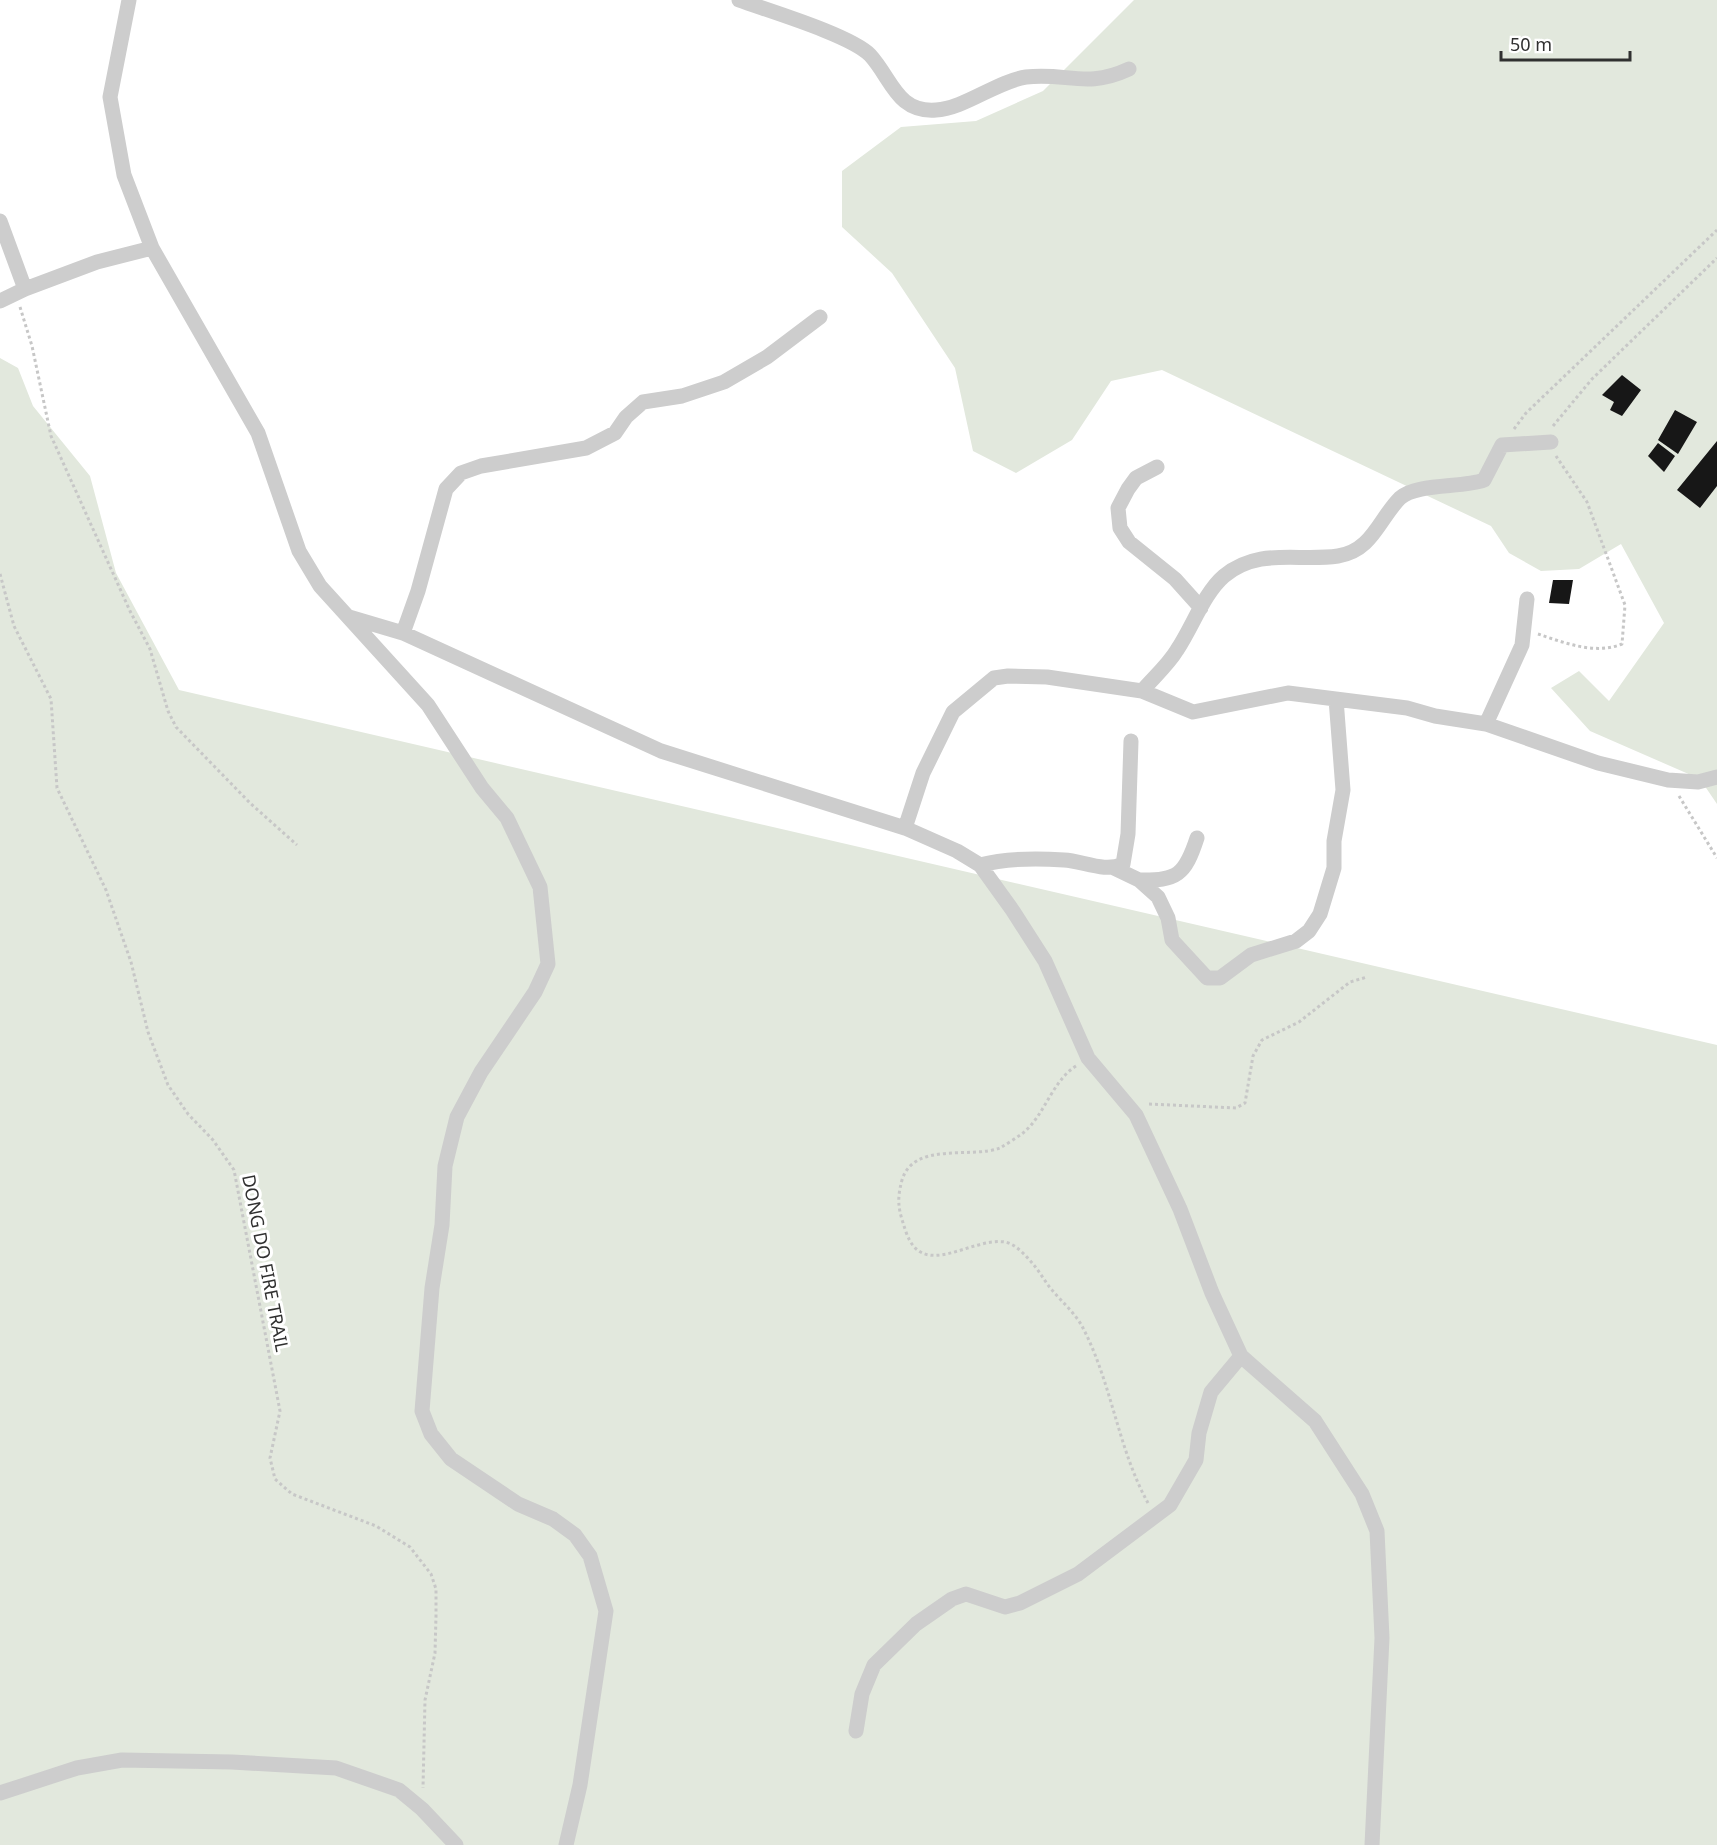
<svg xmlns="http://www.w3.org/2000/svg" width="1717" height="1845" font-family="'Noto Sans',sans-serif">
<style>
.green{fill:#e2e8dd}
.building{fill:#171717}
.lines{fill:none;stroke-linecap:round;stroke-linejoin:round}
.path{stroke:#c7c7c7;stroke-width:3;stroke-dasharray:3 3;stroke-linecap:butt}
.street{stroke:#cdcdcd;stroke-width:15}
.labels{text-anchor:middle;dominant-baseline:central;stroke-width:6;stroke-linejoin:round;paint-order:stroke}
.street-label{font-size:18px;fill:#303030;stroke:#fff}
</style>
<rect width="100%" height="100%" fill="#fff"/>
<path class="green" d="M1134 0H1717V804L1700 779 1590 731 1551 688 1579 671 1609 701 1664 623 1621 544 1579 569 1541 571 1509 553 1491 526 1162 370 1111 381 1072 440 1016 473 973 451 955 368 892 273 842 227V171L901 127 976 121 1043 91Z
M0 358 18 368 33 406 90 476 116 573 179 690 1717 1045V1845H0Z"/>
<path class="building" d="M1622 375 1641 390 1622 416 1610 410 1614 402 1602 395Z
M1675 410 1697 422 1678 454 1658 440Z
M1717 441V486L1700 508 1677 490Z
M1658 443 1675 456 1664 472 1648 456Z
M1553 580H1573L1569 604 1549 603Z"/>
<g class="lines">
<path class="path" d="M20 307 32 346 51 436 130 611 150 649 168 711 176 727 251 804 297 845
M1553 426 1592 379 1717 258
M1514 429 1526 413 1717 230
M0 574 14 626 51 699 57 788 106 890 131 962 148 1032 168 1085 188 1114 213 1140 234 1170 280 1411 270 1458 275 1479 292 1494 376 1526 410 1547 431 1574 436 1589V1616L435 1653 425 1700 423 1788
M1538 634C1565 643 1595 655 1622 644L1625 605 1587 502 1556 456
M1679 796 1717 858
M1076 1066C1052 1081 1045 1115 1023 1133 1016 1138 1007 1144 1000 1148 971 1159 914 1141 902 1180 896 1202 899 1211 906 1232 923 1281 970 1237 1005 1242 1016 1244 1026 1256 1033 1264 1040 1272 1045 1282 1052 1290 1062 1302 1076 1314 1083 1328 1112 1384 1118 1449 1148 1503
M1149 1104 1236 1108 1245 1103 1253 1056 1262 1040 1299 1022 1350 982 1367 977"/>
<path class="street" d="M129 0 110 97 124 175 152 248 258 433 299 551 320 586 428 705 482 788 507 818 540 887 548 964 535 992 481 1072 457 1117 445 1166 442 1225 432 1288 422 1411 431 1434 451 1459 518 1504 553 1519 575 1535 590 1556 606 1611 580 1785 566 1845
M739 0C769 11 850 35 870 55 892 79 897 113 936 110 963 109 998 81 1026 77 1067 72 1086 89 1129 69
M0 221 25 289 97 262 152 248
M0 301 25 289
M1157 467 1136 478 1128 489 1118 508 1120 528 1129 542 1175 579 1201 608
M349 617 403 633 661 751 905 828 957 851 980 865 1013 911 1045 961 1088 1058 1136 1115 1180 1209 1212 1293 1241 1356 1315 1421 1362 1494 1377 1531 1382 1638 1372 1845
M403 633 418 591 446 489 461 473 481 466 586 448 615 433 626 417 643 402 682 396 724 382 767 357 820 317
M1142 691C1153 678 1168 665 1177 650 1192 628 1204 593 1224 576 1259 547 1298 562 1338 556 1372 551 1379 519 1400 498 1416 483 1463 488 1484 480L1502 445 1551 442
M1486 724 1522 645 1527 599
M905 828 923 773 953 712 994 678 1008 676 1047 677 1142 691 1193 712 1288 693 1407 708 1435 716 1486 724 1598 763 1668 780 1698 782 1717 777
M980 865C1007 858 1036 858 1064 860 1083 861 1105 873 1123 864L1128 834 1131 741
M1114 868 1139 880 1158 897 1168 918 1172 940 1207 978H1220L1251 955 1296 941 1309 931 1320 914 1334 868V841L1343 790 1336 699
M1139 880C1177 881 1185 875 1197 838
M856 1731 862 1694 874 1665 916 1624 952 1599 966 1594 1005 1607 1020 1603 1078 1574 1170 1505 1196 1460 1199 1433 1211 1392 1241 1356
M0 1793 77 1768 122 1760 232 1762 336 1768 399 1790 422 1809 456 1845"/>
</g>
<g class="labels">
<g class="street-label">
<text transform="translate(266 1263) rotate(79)">DONG DO FIRE TRAIL</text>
</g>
</g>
<path d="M1501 51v9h129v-9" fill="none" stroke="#303030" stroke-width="3"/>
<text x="1510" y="51" font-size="18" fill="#303030" stroke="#ffffff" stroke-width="4.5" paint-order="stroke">50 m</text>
</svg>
